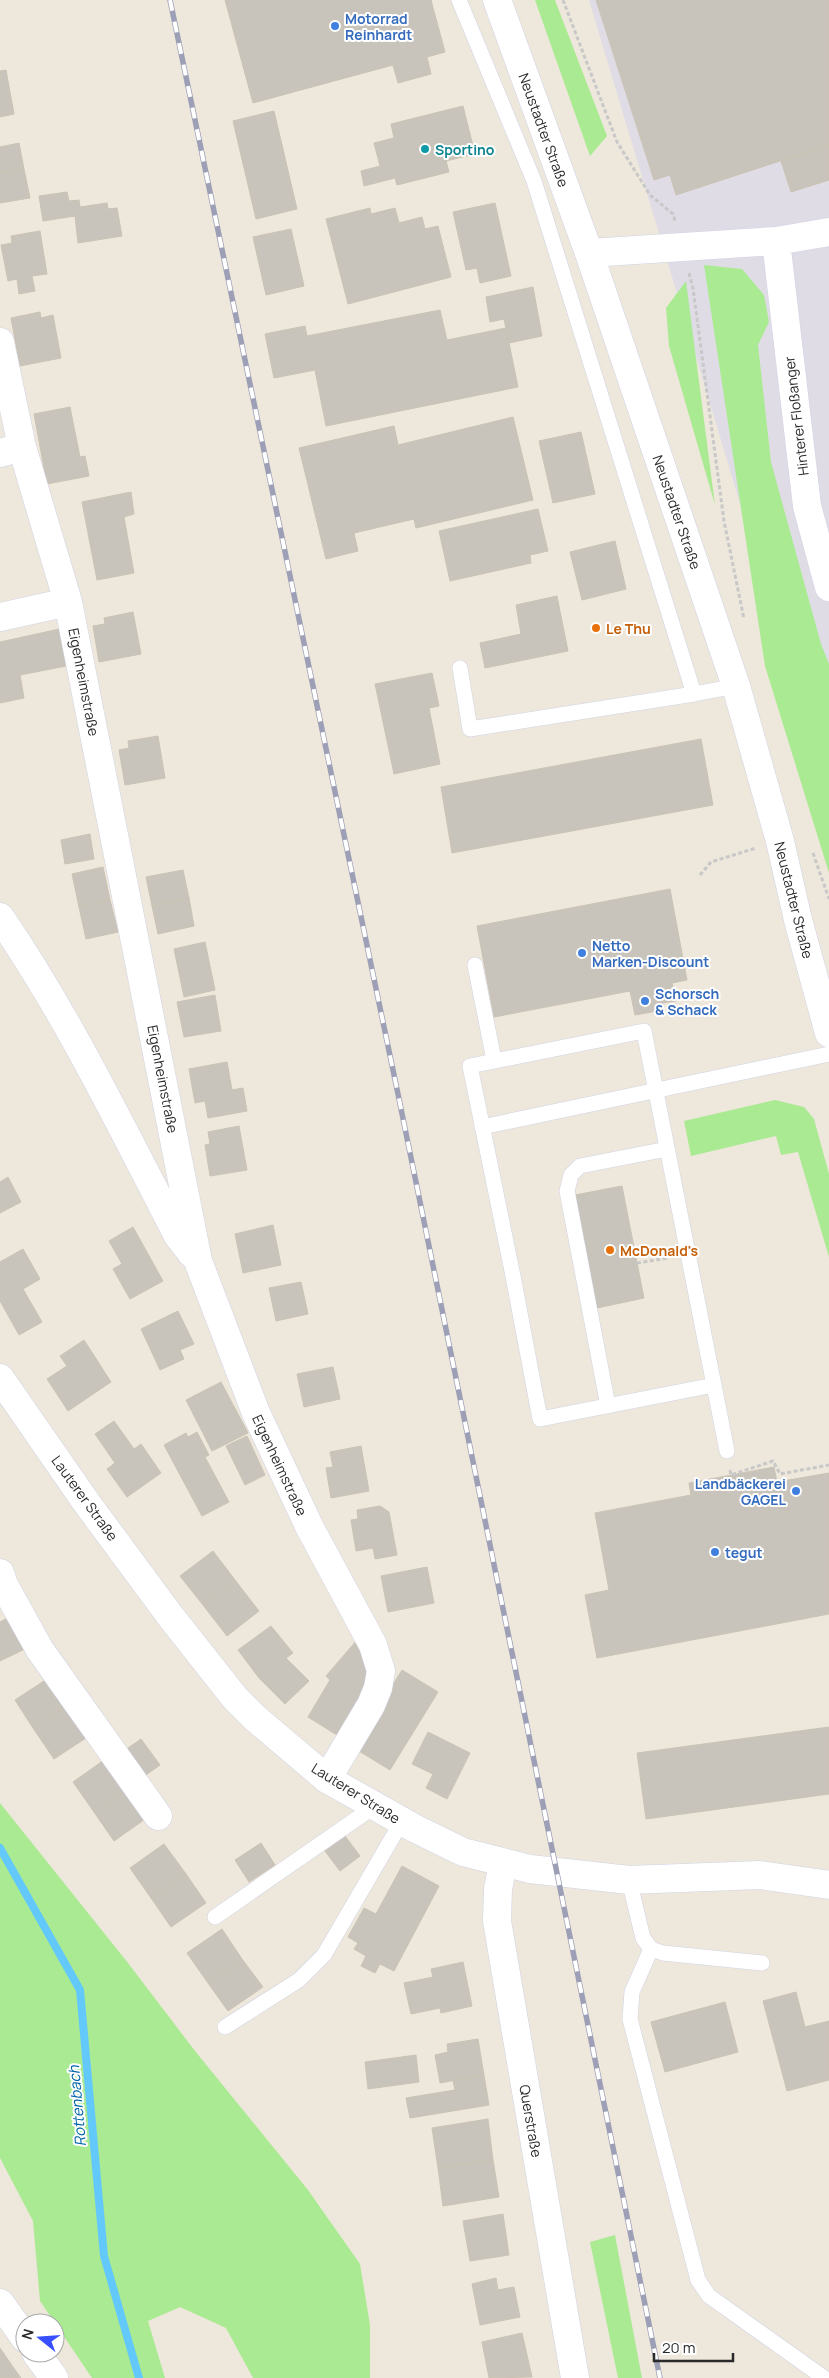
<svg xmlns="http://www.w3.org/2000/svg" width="829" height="2378" font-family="Manrope,sans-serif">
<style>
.industrial{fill:#e0dce6}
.green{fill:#aaea92}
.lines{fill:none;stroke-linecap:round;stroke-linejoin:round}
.stream{stroke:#63c9fb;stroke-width:8}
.building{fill:#c9c4bb;stroke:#cac3b4}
.lane-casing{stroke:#d0d3e5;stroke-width:16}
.street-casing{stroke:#d0d3e5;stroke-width:29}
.secondary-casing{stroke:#d0d3e5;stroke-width:29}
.path{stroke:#c8c8c8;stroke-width:3;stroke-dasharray:4 2.5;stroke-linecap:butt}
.lane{stroke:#fff;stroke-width:15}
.street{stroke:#fff;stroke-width:28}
.secondary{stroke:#fff;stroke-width:28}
.rail-casing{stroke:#9d9fb7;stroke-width:5.5}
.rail{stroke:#fff;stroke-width:4;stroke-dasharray:11;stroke-linecap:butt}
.shop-dot{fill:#3f7fe0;stroke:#fff;stroke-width:2}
.culture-dot{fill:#0f9aa8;stroke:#fff;stroke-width:2}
.food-dot{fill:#e8710a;stroke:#fff;stroke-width:2}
.labels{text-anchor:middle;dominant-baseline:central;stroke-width:4;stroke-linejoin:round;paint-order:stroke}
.shop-label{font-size:14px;font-weight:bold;fill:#366cbe;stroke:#fff;text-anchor:start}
.street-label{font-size:14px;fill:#2a2a2a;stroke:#fff}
.culture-label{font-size:14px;font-weight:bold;fill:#0d838f;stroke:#fff;text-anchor:start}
.food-label{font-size:14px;font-weight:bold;fill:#c56008;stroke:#fff;text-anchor:start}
.water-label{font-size:15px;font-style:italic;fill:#0064a9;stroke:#fff}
</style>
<rect width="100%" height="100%" fill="#eee7db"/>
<path class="industrial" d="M589 0H829V800Z"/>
<path class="green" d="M535 0H555L607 136 590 156Z
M704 265 742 269 764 295 769 322 758 345 771 462 821 644 829 664V873L765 666Z
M686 281 715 505 669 346 666 308Z
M775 1100 804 1107 814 1119 829 1174V1257L798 1152 781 1155 776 1136 691 1156 684 1121Z
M0 1803 128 1963 195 2051 308 2190 360 2264 370 2325V2378H253L226 2328 180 2307 148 2321 165 2378H92L40 2301 33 2221 0 2158Z
M615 2235 642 2378H618L590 2242Z"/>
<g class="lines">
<path class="stream" d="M0 1848 80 1990 104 2256 139 2378"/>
</g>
<path class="building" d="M225 0H431L445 52 427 57 431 74 398 83 393 65 253 103Z
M596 0H829V145L676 195 670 175 654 180Z
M6 70 14 114 0 117V71Z
M463 106 475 154 446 161 449 172 397 185 395 178 364 186 361 171 380 166 374 143 394 138 391 124Z
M274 111 297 209 256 219 233 121Z
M19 143 24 169 0 173V147Z
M829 145V180L791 192 781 161Z
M24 169 30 198 0 203V173Z
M67 192 69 201 79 200 80 207 107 203 108 209 117 208 122 236 78 243 75 216 43 221 39 196Z
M495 203 511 276 480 283 477 268 466 270 453 212Z
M370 208 371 214 395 208 399 223 422 217 425 229 438 226 451 277 348 304 326 219Z
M291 229 304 286 266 295 253 237Z
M40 231 47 274 32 276 35 291 19 294 17 279 8 281 1 245 12 243 11 236Z
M533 287 542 336 509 343 504 319 490 322 486 297Z
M440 310 447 340 506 328 518 387 326 426 315 370 274 378 265 334 305 326 307 336Z
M40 312 41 318 53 315 61 358 20 366 11 318Z
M70 407 80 457 85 456 89 476 47 484 34 414Z
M513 417 533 500 416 528 414 519 354 533 358 551 326 559 299 448 394 426 398 445Z
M581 432 595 494 553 503 539 441Z
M131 492 134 514 124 517 134 573 97 580 82 502Z
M538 509 548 551 530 555 531 563 450 581 439 531Z
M615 541 626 589 582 600 570 552Z
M557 596 568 651 485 668 480 643 521 634 516 605Z
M133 612 141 654 99 662 93 626 105 624 104 618Z
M64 628 71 665 20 675 24 698 0 703V642Z
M432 673 439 706 429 708 440 764 394 774 375 684Z
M158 736 165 778 125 785 119 750 129 748 128 741Z
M701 739 713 805 452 853 441 787Z
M90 834 94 859 65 864 61 840Z
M103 867 110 900 79 907 72 874Z
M183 870 189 898 152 906 146 877Z
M670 889 687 980 672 983 676 1001 662 1003 663 1010 635 1015 630 991 494 1017 477 926Z
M189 898 194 926 158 934 152 906Z
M110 900 118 932 86 939 79 907Z
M205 942 215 990 184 997 174 949Z
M215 995 221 1031 184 1037 177 1002Z
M227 1062 232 1090 243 1088 247 1111 208 1118 205 1101 195 1103 189 1069Z
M239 1126 247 1170 210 1176 205 1145 210 1144 208 1132Z
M8 1177 21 1202 0 1213V1182Z
M622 1186 644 1298 597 1308 575 1195Z
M273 1225 281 1265 243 1273 235 1234Z
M133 1227 163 1281 130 1299 113 1269 122 1264 109 1241Z
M23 1249 40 1279 23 1289 42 1322 19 1335 0 1301V1262Z
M301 1282 308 1314 276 1321 269 1288Z
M178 1311 194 1344 180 1350 184 1359 160 1370 141 1329Z
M84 1340 111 1382 68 1411 47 1379 67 1366 60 1356Z
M333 1367 340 1399 304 1407 297 1374Z
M221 1382 248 1433 212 1451 186 1400Z
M114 1421 134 1449 141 1444 161 1473 127 1497 107 1469 115 1463 95 1434Z
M197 1432 209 1455 205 1457 229 1502 202 1516 164 1445 186 1433 188 1437Z
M247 1436 265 1475 245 1485 226 1446Z
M361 1446 369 1491 331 1498 326 1468 333 1467 330 1452Z
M774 1467 777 1482 829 1473V1614L597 1658 585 1595 609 1590 595 1513 691 1495 689 1483Z
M380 1506 389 1512 397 1555 375 1559 373 1548 356 1551 351 1520 358 1519 357 1510Z
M213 1551 235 1580 203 1605 180 1576Z
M427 1567 434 1603 388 1612 381 1576Z
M235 1580 259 1611 227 1636 203 1605Z
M13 1615 29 1647 0 1661V1622Z
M271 1626 293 1653 286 1658 309 1681 285 1704 259 1678 238 1650Z
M357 1640 373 1676 340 1737 308 1717 330 1680 326 1676Z
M402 1670 438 1692 390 1770 354 1748Z
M47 1679 65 1706 33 1728 15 1700Z
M65 1706 86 1738 54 1759 33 1728Z
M829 1727V1794L646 1819 637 1753Z
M428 1732 470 1753 447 1799 426 1788 433 1774 412 1764Z
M141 1739 160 1765 140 1779 121 1753Z
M107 1758 128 1788 94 1812 73 1782Z
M128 1788 148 1817 114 1841 94 1812Z
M345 1836 360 1856 340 1871 325 1851Z
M261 1843 275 1865 249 1882 235 1860Z
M164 1844 186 1874 151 1898 130 1868Z
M402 1866 439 1886 394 1971 380 1964 375 1973 361 1966 366 1956 354 1949 358 1943 348 1937 364 1908 376 1914Z
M186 1874 206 1903 171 1927 151 1898Z
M222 1929 242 1959 208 1983 187 1953Z
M242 1959 263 1987 228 2011 208 1983Z
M463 1962 472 2006 441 2013 440 2008 411 2014 404 1983 433 1977 431 1969Z
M796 1992 805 2027 829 2021V2080L787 2091 763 2001Z
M725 2002 738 2052 665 2072 651 2022Z
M478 2039 484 2075 440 2083 435 2055 448 2052 447 2044Z
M416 2055 419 2082 368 2089 365 2062Z
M484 2075 489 2105 410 2118 406 2098 455 2090 453 2081Z
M488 2119 493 2160 438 2168 432 2128Z
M493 2160 499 2197 443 2206 438 2168Z
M503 2214 509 2255 470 2261 463 2221Z
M496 2278 498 2290 514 2287 520 2317 480 2325 472 2284Z
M522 2333 532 2377 489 2378 482 2342Z
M0 2348 13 2367 21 2378H0Z"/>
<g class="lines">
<g class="lane-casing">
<path id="lane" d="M459 0 534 181 694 694 736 686
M460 668 470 729 694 694
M475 965 494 1060
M482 1127 829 1054
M714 1385 540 1419 513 1276 470 1066 644 1031 727 1451
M608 1406 567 1191 571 1175 580 1166 667 1149
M629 1880 643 1938 651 1949 663 1953 762 1963
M215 1917 375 1806
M651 1949 632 1992 630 2019 698 2280 709 2296 823 2377
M225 2027 299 1980 324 1955 402 1821"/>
</g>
<g class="street-casing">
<path id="street" d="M776 241 807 506 829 587
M589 253 776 241 829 232
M0 342 22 447 68 602 198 1261 256 1413 309 1526 373 1645 381 1671 378 1688 371 1705 327 1779
M0 453 22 447
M0 617 68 602
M0 917C69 1018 122 1128 178 1236L192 1254
M0 1573 4 1585 40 1650 158 1816
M503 1863 498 1889 497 1921 575 2378
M0 2303 25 2338
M36 2353 54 2378"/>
</g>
<g class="secondary-casing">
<path id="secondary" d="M497 0 589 253 736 686 780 841 798 920 829 1033
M0 1378 86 1502 171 1617 235 1698 255 1718 327 1779 414 1828 463 1852 530 1869 629 1880 760 1875 829 1885"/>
</g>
<path class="path" d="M563 0 617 142 650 195 673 214 675 221
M689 273 693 288 724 521 744 619
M813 853 829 899
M700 875 711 862 756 848
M637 1263 668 1258
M730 1470 731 1475 773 1461 780 1474 829 1465"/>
<use href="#lane" class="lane"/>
<use href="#street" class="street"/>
<use href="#secondary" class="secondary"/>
<g class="rail-casing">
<path id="rail" d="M170 0 398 1094 660 2378"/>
</g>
<use href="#rail" class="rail"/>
</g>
<g class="shop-dot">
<circle cx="335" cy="26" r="5"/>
<circle cx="582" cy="953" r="5"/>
<circle cx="645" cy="1001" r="5"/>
<circle cx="796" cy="1491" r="5"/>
<circle cx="715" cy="1552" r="5"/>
</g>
<circle class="culture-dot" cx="425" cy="149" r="5"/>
<g class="food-dot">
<circle cx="596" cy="628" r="5"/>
<circle cx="610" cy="1250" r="5"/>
</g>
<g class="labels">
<g class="shop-label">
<text x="345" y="18">Motorrad<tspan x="345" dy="16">Reinhardt</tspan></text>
<text x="592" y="945">Netto<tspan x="592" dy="16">Marken-Discount</tspan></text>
<text x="655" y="993">Schorsch<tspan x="655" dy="16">&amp; Schack</tspan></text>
<text x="786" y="1483" text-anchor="end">Landbäckerei<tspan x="786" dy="16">GAGEL</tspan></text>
<text x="725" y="1552">tegut</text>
</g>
<g class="street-label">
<text transform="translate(544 130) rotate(70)">Neustadter Straße</text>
<text transform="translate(796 416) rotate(-97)">Hinterer Floßanger</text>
<text transform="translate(677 512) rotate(71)">Neustadter Straße</text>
<text transform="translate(84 682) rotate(79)">Eigenheimstraße</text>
<text transform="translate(794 900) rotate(76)">Neustadter Straße</text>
<text transform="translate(163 1079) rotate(79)">Eigenheimstraße</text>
<text transform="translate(280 1465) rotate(65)">Eigenheimstraße</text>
<text transform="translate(85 1498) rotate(54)">Lauterer Straße</text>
<text transform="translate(356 1793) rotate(32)">Lauterer Straße</text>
<text transform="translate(531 2121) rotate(80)">Querstraße</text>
</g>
<g class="culture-label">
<text x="435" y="149">Sportino</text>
</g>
<g class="food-label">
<text x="606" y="628">Le Thu</text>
<text x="620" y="1250">McDonald's</text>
</g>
<g class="water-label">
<text transform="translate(77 2106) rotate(-95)">Rottenbach</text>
</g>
</g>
<g transform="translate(40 2338) rotate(287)"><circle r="24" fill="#ffffff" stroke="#aaaaaa"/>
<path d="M0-4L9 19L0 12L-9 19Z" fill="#374fff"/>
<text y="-8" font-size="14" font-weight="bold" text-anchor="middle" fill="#2a2a2a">N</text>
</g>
<path d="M654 2353v8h79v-8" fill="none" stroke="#2a2a2a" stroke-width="2.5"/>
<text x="662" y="2353" font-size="15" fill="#2a2a2a" stroke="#ffffff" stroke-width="4" paint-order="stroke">20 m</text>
</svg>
